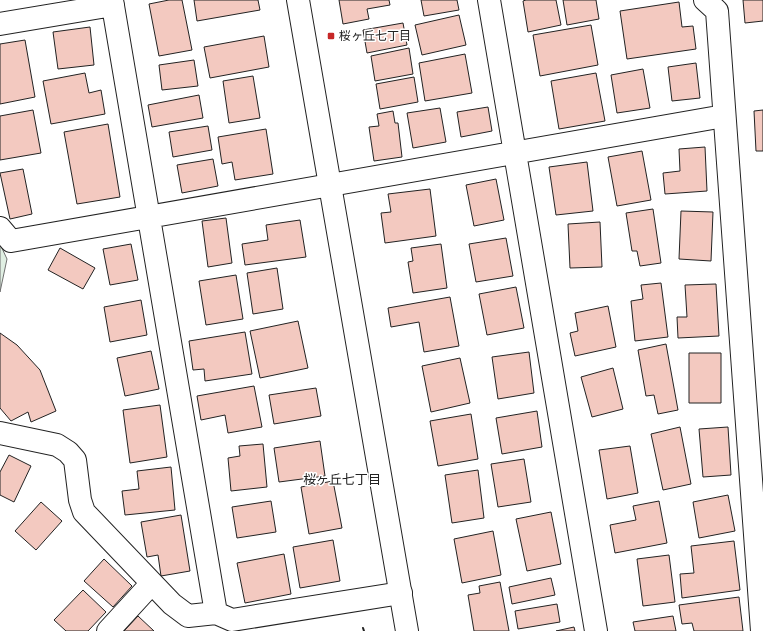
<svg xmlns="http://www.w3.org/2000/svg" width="763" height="631" font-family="'Public Sans','Noto Sans JP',sans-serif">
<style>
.green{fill:#e0efe3;stroke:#6f6f6f}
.building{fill:#f3c9c0;stroke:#222}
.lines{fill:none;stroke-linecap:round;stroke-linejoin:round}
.minor-casing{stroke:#222;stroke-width:24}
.tertiary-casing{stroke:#222;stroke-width:24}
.minor{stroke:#fff;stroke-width:22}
.tertiary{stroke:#fff;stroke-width:22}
.wall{stroke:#222;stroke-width:2}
.poi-dot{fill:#c62828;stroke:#fff;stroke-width:1.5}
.labels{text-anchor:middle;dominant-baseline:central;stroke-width:3;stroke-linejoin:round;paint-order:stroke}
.poi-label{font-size:12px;fill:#222;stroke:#fff;text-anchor:start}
.neighbourhood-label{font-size:13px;fill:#222;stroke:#fff}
</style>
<rect width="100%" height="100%" fill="#fff"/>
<path class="green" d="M0 244 7 259 0 292Z"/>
<path class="building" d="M169 0H182L192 50 159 56 149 4Z
M194 0H258L260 10 197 21Z
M339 0H389L390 5 367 9 369 19 343 24Z
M421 0H457L459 10 424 16Z
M526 0H556L561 25 528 32 523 1Z
M563 0H596L599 19 567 25Z
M743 0H763V21L745 23Z
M679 2 682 27 693 26 696 49 627 59 620 11Z
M459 15 466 45 422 55 415 25Z
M403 23 407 45 367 53 363 30Z
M591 25 598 65 540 76 533 35Z
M90 27 94 65 58 69 53 32Z
M264 36 269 67 210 78 204 47Z
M25 40 35 97 0 104V44Z
M409 48 413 74 375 81 371 56Z
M465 54 472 93 425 101 419 63Z
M194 60 198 86 162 90 159 65Z
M696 63 700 98 672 101 668 67Z
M643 69 650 108 617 113 611 75Z
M85 73 89 93 101 90 105 114 51 124 43 81Z
M596 73 605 121 559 129 551 81Z
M253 76 260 118 229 123 223 81Z
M414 77 418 102 380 109 376 84Z
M199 95 203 118 152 127 148 105Z
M488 107 492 131 461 137 457 112Z
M440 108 446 142 413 148 407 113Z
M33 110 41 153 0 160V116Z
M763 110V151H756L754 111Z
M393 111 395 123H398L402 157 374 161 369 127 379 126 377 114Z
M108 124 120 197 77 204 64 132Z
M208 126 212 150 173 157 169 132Z
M266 129 273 174 235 180 232 162 222 164 218 137Z
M705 147 707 191 665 194 663 173 680 171 679 149Z
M642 151 651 200 617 206 608 157Z
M213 159 218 186 182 193 177 165Z
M587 162 593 211 556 215 549 167Z
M23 169 32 214 10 219 0 173Z
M496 179 504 220 474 226 466 185Z
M430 189 436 236 385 243 381 213 391 212 388 194Z
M653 209 661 263 640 266 637 251H632L626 213Z
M681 211 713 212 711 261 679 259Z
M226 218 232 263 208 267 202 221Z
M300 220 306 257 245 265 242 244 268 240 266 225Z
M600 222 602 267 570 268 568 224Z
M506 238 513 276 476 282 469 244Z
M131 244 138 280 110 285 103 249Z
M441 244 447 288 413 293 408 262 413 261 411 248Z
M60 248 95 268 83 289 48 270Z
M277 268 283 309 253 314 247 273Z
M236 275 243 319 206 325 199 281Z
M661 283 668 337 635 341 631 301 643 299 641 285Z
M716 284 719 336 678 338 677 317H687L685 285Z
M516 287 524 328 487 335 479 294Z
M450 297 459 346 424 352 419 322 391 327 388 308Z
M141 300 147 335 110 342 104 307Z
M608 306 616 347 575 356 570 333 578 331 575 313Z
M298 321 308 368 260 378 250 331Z
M245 332 252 374 205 381 204 369 193 370 189 341Z
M0 333 17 345 40 370 56 411 31 422 28 412 11 421 0 408Z
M666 344 678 410 658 414 654 395 646 396 638 350Z
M151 351 159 389 125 396 117 358Z
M529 352 534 393 498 399 492 357Z
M689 353H721V403H689Z
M460 358 470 403 431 412 422 366Z
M613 368 623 409 592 417 581 377Z
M254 386 262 427 228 433 225 415 201 420 197 396Z
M316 388 321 416 274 424 269 395Z
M160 405 167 457 130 463 123 410Z
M537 411 542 447 502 454 496 418Z
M471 414 478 459 438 466 430 421Z
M680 427 691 484 663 490 651 434Z
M728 427 731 475 703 477 699 429Z
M320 441 325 476 279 482 274 448Z
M263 444 267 487 231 491 228 458 240 456 239 446Z
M630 446 638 493 607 499 599 450Z
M9 455 31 466 14 502 0 495V472Z
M524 459 531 502 498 507 491 464Z
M171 467 175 510 125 515 122 491 139 489 137 471Z
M478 470 484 518 452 523 445 475Z
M333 481 342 528 309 534 301 487Z
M728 495 735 531 699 538 693 502Z
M271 501 276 532 237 538 232 507Z
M659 501 667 543 615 553 610 525 636 520 633 506Z
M41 502 62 521 36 550 15 531Z
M551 512 561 564 527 571 516 519Z
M181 515 190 571 161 576 158 555 147 557 141 522Z
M493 531 501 575 462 583 454 539Z
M333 540 340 581 300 588 293 547Z
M734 541 740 590 682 598 680 574 694 573 691 546Z
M284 554 291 594 245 603 237 563Z
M669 555 675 602 643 606 637 559Z
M104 559 132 586 113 607 84 581Z
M551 578 555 595 512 604 509 587Z
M500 582 509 631H474L468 595 480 593 479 586Z
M83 590 106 612 88 631H66L54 620Z
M739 597 743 631H694L692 623 682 624 679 605Z
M557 604 560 622 518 629 515 611Z
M138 616 154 631H124Z
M673 616 676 631H635L633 622Z
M574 627 575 631H556Z"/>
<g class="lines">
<g class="minor-casing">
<path id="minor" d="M112 0 216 613 232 620 401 593
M489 0 596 631
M705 0 717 11 762 631
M0 24 113 5
M0 228 11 241 724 116
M0 433 57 445 68 452 75 460 80 500 84 512 172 604 188 616 216 613
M108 631 152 583"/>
</g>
<g class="tertiary-casing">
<path id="tertiary" d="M298 0 407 631"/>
</g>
<use href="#minor" class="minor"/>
<use href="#tertiary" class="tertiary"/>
<path class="wall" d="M363 628 364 631"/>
</g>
<rect class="poi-dot" x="327" y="32" width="8" height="8" rx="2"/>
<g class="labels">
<g class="poi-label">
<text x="339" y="36">桜ヶ丘七丁目</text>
</g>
<g class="neighbourhood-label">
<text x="342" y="479">桜ヶ丘七丁目</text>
</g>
</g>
</svg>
